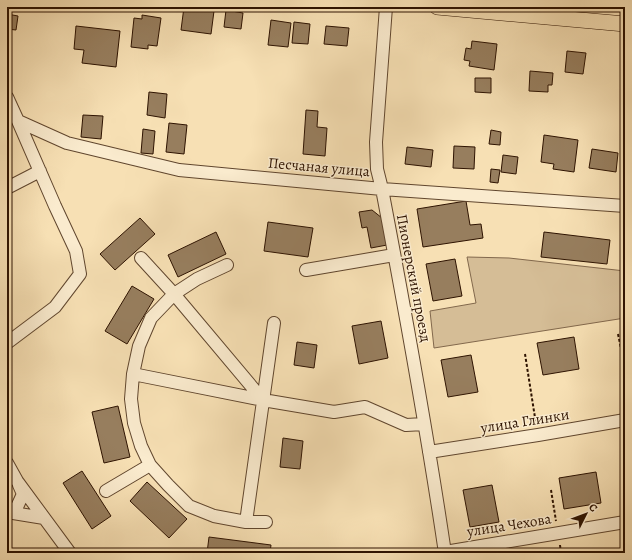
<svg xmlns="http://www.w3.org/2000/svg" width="632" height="560" font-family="Alegreya,serif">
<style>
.green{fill:#d5bd96;stroke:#82684c}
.building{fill:#977e5e;stroke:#2e1301}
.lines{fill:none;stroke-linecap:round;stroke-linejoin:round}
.minor-casing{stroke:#60462e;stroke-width:14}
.major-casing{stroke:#2e1301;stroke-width:16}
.path{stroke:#2e1301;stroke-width:2;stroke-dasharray:3 2;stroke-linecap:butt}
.minor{stroke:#faebce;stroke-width:12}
.major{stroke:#f7e0b4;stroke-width:15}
.labels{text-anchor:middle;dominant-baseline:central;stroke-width:3;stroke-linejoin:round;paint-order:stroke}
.street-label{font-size:15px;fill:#2e1301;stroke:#faebce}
</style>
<rect width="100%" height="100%" fill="#f7e0b4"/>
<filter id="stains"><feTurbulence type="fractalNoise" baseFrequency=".005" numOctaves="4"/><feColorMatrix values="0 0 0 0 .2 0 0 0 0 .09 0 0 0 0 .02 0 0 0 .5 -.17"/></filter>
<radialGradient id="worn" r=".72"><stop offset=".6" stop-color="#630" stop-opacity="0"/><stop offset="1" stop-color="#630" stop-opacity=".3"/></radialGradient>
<path class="green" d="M467 257 509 258 625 271V318L434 348 430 311 476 303Z"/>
<path class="building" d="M184 7 214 11 211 34 181 30Z
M226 10 243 13 241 29 224 27Z
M7 14 18 16 16 30 7 29Z
M142 15 161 18 157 46 148 45V49L131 47 134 18 142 19Z
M271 20 291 23 288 47 268 45Z
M294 22 310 24 308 44 292 43Z
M76 26 120 31 116 67 82 63 84 50 74 49Z
M326 26 349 28 347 46 324 44Z
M472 41 497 44 494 70 469 66 470 61 464 60 466 48 471 49Z
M567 51 586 53 583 74 565 72Z
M530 71 553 73 552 85H548V92L529 91Z
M475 78H491V93L475 92Z
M149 92 167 94 165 118 147 115Z
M306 110 318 111 317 127 327 128 325 156 303 154Z
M83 115 103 116 101 139 81 137Z
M169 123 187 125 184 154 166 152Z
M143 129 155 131 153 154 141 153Z
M491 130 501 132 500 145 489 144Z
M544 135 578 140 574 172 553 169 554 164 541 162Z
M454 146 475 147 474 169 453 168Z
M407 147 433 150 431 167 405 164Z
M592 149 618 153 616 172 589 168Z
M503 155 518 157 516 174 501 172Z
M491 169 500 170 498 183 490 182Z
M624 175H625V191H622Z
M466 201 470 225 481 224 483 238 423 247 417 209Z
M372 210 382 218 387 245 371 248 367 227 362 228 359 212Z
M140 218 155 234 115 270 100 254Z
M268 222 313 228 308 257 264 251Z
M216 232 226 254 178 277 168 255Z
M544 232 610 240 607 264 541 257Z
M455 259 462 296 433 301 426 264Z
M132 286 154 299 127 344 105 331Z
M381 321 388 358 359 364 352 326Z
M574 337 579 369 543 375 537 343Z
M297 342 317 345 314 368 294 365Z
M471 355 478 392 448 397 441 360Z
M118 406 130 457 104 463 92 412Z
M283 438 303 441 300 469 280 467Z
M82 471 111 516 92 529 63 483Z
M596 472 601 503 564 509 559 478Z
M147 482 187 519 169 538 130 501Z
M492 485 499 522 470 527 463 490Z
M209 537 271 545 270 553H207Z"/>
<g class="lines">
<g class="minor-casing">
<path id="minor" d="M386 7 376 142 377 169 382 189C405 310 427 431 445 553
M7 97 18 121 55 206 76 251 80 274 55 307 7 343
M18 121 67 143 179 170 382 189 625 206
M7 188 40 171
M141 258 174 294 263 400 334 412 365 407 406 425 424 424
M227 265 197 279 174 294 151 318 139 346 133 374 131 399 134 423 141 446 150 465 168 485 189 506 214 516 246 522H266
M306 270 394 255
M133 374 263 400
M429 452 538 435 625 420
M7 463 17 481 70 553
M106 491 150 465
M7 512 17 507 23 494 19 485
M7 512 44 518
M246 522 274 323
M445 552 625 522"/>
</g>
<g class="major-casing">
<path id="major" d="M437 7 625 24"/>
</g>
<path class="path" d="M618 334 625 368
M525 354 536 424
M551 490 556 521
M560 545 561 553"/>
<use href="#minor" class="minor"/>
<use href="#major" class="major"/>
</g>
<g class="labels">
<g class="street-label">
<text transform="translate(319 167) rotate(5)">Песчаная улица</text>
<text transform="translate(414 278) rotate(79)">Пионерский проезд</text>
<text transform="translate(525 421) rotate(-9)">улица Глинки</text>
<text transform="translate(509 525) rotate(-9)">улица Чехова</text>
</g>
</g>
<rect width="632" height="560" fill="none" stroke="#f7e0b4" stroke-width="24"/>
<rect x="8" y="8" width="616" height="544" fill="none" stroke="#2e1301" stroke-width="2"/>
<rect x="12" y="12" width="608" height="536" fill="none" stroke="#2e1301"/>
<g transform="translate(586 514) rotate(48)" stroke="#faebce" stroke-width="3" paint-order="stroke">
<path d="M0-3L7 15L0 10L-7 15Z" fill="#2e1301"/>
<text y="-6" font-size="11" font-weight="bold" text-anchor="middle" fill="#2e1301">С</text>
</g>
<rect width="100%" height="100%" filter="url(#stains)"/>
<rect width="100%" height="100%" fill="url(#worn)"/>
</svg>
